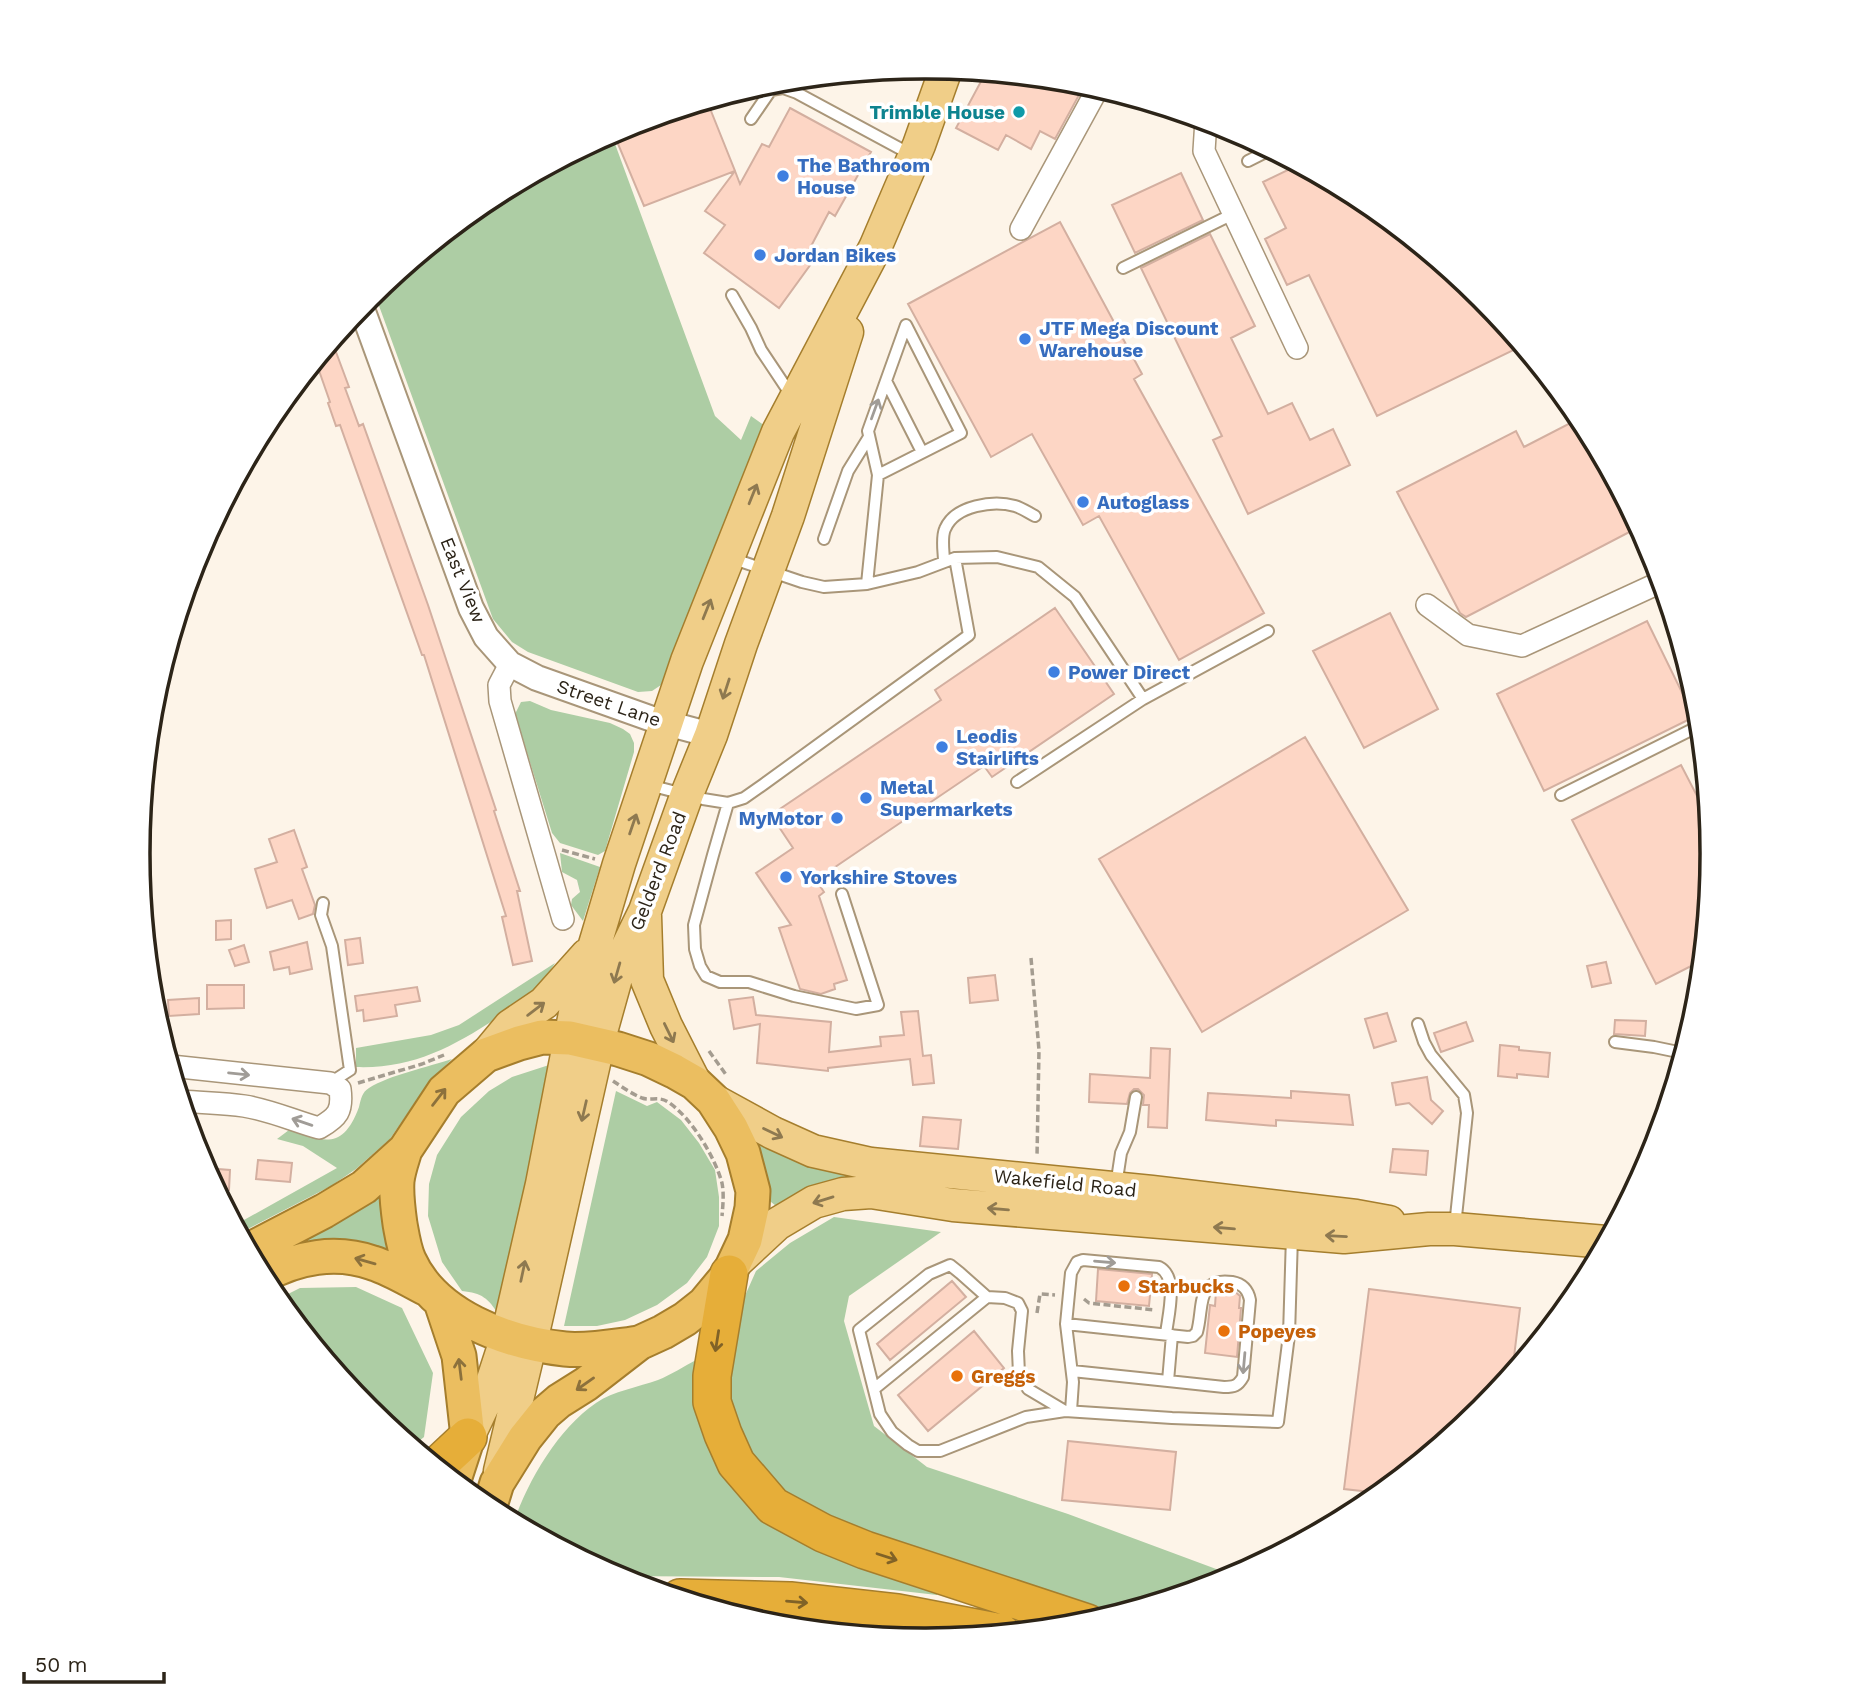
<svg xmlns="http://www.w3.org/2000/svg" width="1850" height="1707" font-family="'Work Sans',sans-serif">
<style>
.green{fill:#adcda4}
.building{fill:#fdd6c5;stroke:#d3afa0;stroke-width:2}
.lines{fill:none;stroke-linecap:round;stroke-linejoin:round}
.service-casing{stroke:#a99679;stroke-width:14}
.minor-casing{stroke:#a99679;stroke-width:24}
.tertiary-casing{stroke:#a99679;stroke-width:28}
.primary-casing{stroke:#a57e2d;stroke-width:35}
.trunk-casing{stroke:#a57e2d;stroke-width:37}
.motorway-casing{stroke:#a57e2d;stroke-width:40}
.path{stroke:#a49c90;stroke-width:3.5;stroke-dasharray:7 3.5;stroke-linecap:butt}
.service{stroke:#fff;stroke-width:10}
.minor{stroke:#fff;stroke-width:21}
.tertiary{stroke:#fff;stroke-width:24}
.primary{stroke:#f0ce88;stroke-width:32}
.trunk{stroke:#ebbe60;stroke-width:33}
.motorway{stroke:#e6ae39;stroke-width:37}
.oneway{stroke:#a09c97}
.oneway2{stroke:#8e7950}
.oneway3{stroke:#8c713c}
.oneway4{stroke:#806227}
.culture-dot{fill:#0f9aa8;stroke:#fff;stroke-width:2.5}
.shop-dot{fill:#3f7fe0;stroke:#fff;stroke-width:2.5}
.food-dot{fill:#e8710a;stroke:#fff;stroke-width:2.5}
.labels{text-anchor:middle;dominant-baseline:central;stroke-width:7;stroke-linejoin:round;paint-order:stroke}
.culture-label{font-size:19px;font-weight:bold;fill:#0d838f;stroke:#fff;text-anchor:end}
.shop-label{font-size:19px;font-weight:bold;fill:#366cbe;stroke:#fff;text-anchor:start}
.street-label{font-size:19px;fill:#2c2418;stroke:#fff}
.food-label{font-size:19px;font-weight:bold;fill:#c56008;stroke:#fff;text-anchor:start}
.rim{fill:none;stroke:#2c2418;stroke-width:3.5}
</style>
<rect width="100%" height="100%" fill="#fdf4e8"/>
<path class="green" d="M611 133 715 416 741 440 751 416 765 426 661 685 652 691 638 692 528 652 512 642 493 619 374 292 488 199Z
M530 701 551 710 610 723 623 729 630 734 634 743V752L605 851 598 855 560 843 552 833 515 714 521 702Z
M560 853 600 867 583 921 571 905 572 899 580 892 577 880 562 872Z
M555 963C540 990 522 1002 497 1018 451 1048 411 1069 356 1067V1048L431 1035 459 1025Z
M452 1059 426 1086 390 1139 356 1169 331 1186 240 1233 235 1225 337 1168 303 1146 277 1139 289 1130C325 1142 343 1150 359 1107 361 1099 362 1092 369 1088 390 1075 428 1067 452 1059Z
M549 1065 499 1315C488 1298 482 1293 462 1291L442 1262 428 1216 429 1184 437 1155 461 1117 489 1091 512 1077Z
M616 1091 647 1106 657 1102 681 1120 699 1143 715 1170 719 1197V1226L707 1257 687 1283 657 1305 625 1320 597 1326H564Z
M740 1131 905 1179 985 1194 896 1181 852 1177 823 1183 796 1195 776 1206 760 1193Z
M392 1186 405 1263 272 1255 363 1207Z
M834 1217 941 1232 849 1296 844 1321 874 1426 927 1467 1068 1514 1235 1576 1226 1581 1110 1616 833 1519 786 1493 744 1449 726 1393 736 1316 756 1271 790 1243Z
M356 1287 402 1308 433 1373 424 1437 413 1446 368 1410 278 1299 300 1288Z
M696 1360 709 1446 938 1589 937 1595 779 1577 615 1576 514 1522C528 1480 559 1428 596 1403 613 1391 639 1387 658 1380 671 1375 684 1366 696 1360Z
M741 1616 812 1619 957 1637 925 1640 771 1625Z"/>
<path class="building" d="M986 72 1048 79 1079 95 1055 139 1040 131 1031 149 1006 135 998 150 956 128Z
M707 101 735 171 644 206 613 132 624 126Z
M790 108 871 152 835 216 829 212 808 252 816 257 779 308 704 253 725 225 705 211 735 171 740 184 762 144 769 147Z
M1298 165 1363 199 1482 297 1522 346 1377 416 1309 275 1287 285 1265 239 1286 228 1263 182Z
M1181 173 1203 220 1135 253 1112 205Z
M1060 222 1142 374 1134 379 1264 613 1179 660 1099 516 1083 525 1032 434 991 457 908 304Z
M1210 234 1255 326 1231 338 1268 414 1292 403 1310 440 1333 429 1350 465 1248 514 1213 440 1222 436 1141 268Z
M336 352 349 387 345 388 359 426 363 424 428 605 496 810 494 811 520 891H517L532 961 513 965 502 917 506 916 424 655H422L340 425 336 426 328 403 330 402 316 362 318 359Z
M1580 418 1639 527 1466 617 1460 613 1397 492 1516 431 1524 447Z
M1055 608 1114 694 992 777 984 766 816 880 824 892 819 896 847 980 834 984 835 989 821 994 800 989 779 928 791 925 756 873 793 848 771 815 941 700 935 690Z
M1390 613 1438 709 1364 748 1313 651Z
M1647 621 1694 717 1544 791 1497 694Z
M1305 737 1408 910 1202 1032 1099 859Z
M1681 765 1709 819 1712 854 1701 961 1656 984 1572 820Z
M294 830 307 867 302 869 315 905 313 914 299 919 292 900 267 908 255 869 277 862 269 839Z
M231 920V939L216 940V921Z
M360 938 363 963 348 965 345 940Z
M307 942 312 969 290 974 289 967 274 970 270 952Z
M244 945 249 962 235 966 229 950Z
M1606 962 1611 983 1592 987 1587 966Z
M995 975 998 1000 970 1003 968 978Z
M207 985H244V1008L207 1009Z
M417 987 420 1001 395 1005 397 1016 364 1021 363 1010 357 1011 355 996Z
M753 997 756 1015 831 1022 829 1052 881 1046 880 1037 904 1035 901 1012 918 1011 923 1056 931 1055 934 1083 913 1085 910 1059 828 1068V1071L757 1063 760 1024 734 1029 729 1000Z
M199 998V1014L169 1016 168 1000Z
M1387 1013 1396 1041 1374 1048 1365 1019Z
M1615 1020 1646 1021 1645 1036 1614 1034Z
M1466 1022 1473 1041 1441 1052 1434 1033Z
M1500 1045 1519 1047V1050L1550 1053 1548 1077 1517 1074V1078L1498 1076Z
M1151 1048 1170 1049 1167 1128 1148 1127 1149 1105H1143L1144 1095 1138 1089H1134L1130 1093 1127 1104 1089 1102 1090 1074 1150 1078Z
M1427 1077 1431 1100 1443 1111 1432 1124 1409 1103 1396 1105 1392 1083Z
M1291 1091 1349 1095 1353 1125 1276 1120V1126L1206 1120 1208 1093 1291 1098Z
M923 1117 961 1120 958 1149 920 1146Z
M1393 1149 1428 1151 1426 1175 1390 1172Z
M258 1160 292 1163 290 1182 256 1179Z
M205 1168 230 1170 229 1190 216 1189Z
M1098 1269 1152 1274 1149 1306 1096 1301Z
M952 1281 966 1297 890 1360 877 1344Z
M1369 1289 1520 1308 1512 1373 1481 1410 1380 1493 1344 1489Z
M1221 1290H1233L1240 1296 1239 1308H1241L1237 1357 1205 1353 1210 1305 1215 1306 1216 1291Z
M974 1331 1004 1368 928 1431 898 1395Z
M1068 1441 1176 1452 1170 1510 1062 1500Z"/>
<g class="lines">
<g class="service-casing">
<path id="service" d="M751 119 771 90 783 88 797 93 912 155
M1248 161 1270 150
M1123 268 1233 214
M732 295 751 328 761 350 791 395
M886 381 922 452
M824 539 848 471 869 437
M731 558 802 582 824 587 867 584 918 572 955 558 997 557 1038 567 1075 597 1143 699 1017 782
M944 562C944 552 941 538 945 529 955 505 994 500 1015 506 1022 508 1029 513 1035 516
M867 584 878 475 868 431 906 325 961 433 878 475
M1143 699 1268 631
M649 785 703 799 728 803 713 855 694 925 695 949 700 966 706 976 720 982H749L794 996 856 1009 878 1005 842 894
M1561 795 1699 726
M728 803 744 798 764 784 969 635 955 558
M323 903 321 915 332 946 350 1070 330 1083
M150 977 155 1013
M1418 1024 1424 1042 1431 1055 1464 1095 1467 1113 1455 1226
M1615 1042 1654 1047 1683 1053
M1116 1186 1121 1153 1130 1132 1136 1097
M1590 1270 1592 1244
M987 1297 960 1273 950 1265 929 1274 859 1330 880 1414 892 1432 908 1445 918 1451H940L1026 1417 1065 1411
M1066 1324 1071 1273 1077 1262 1083 1260 1159 1267C1179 1277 1168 1315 1166 1334
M1072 1371 1168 1381 1172 1335
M874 1389 987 1297 1005 1298 1018 1303 1022 1311 1018 1351 1019 1374 1028 1389 1065 1411 1172 1418 1278 1422 1289 1335 1292 1236
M1071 1411 1073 1382 1066 1324 1188 1337 1193 1336 1197 1332C1204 1308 1195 1277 1232 1282 1243 1284 1248 1290 1250 1300L1243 1377C1238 1386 1234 1387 1224 1387L1168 1381"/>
</g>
<g class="minor-casing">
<path id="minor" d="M1206 120 1204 151 1297 348
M1021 229 1098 88
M1427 605 1468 635 1522 646 1661 582
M510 664 499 685 500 701 563 919
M171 1066 330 1083 340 1089C343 1111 338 1117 319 1128 294 1121 270 1110 244 1106 223 1103 202 1103 182 1101"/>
</g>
<g class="tertiary-casing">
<path id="tertiary" d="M361 306 471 608 486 637 510 664 537 678 655 720 711 735"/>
</g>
<g class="primary-casing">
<path id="primary" d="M645 916 647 980 666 1026 695 1083
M486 1055 510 1026 544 1003 587 955
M713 1100 773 1133 813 1151 871 1164 1152 1192 1356 1216 1389 1222
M735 1263 777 1224 814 1202 843 1194 871 1192 953 1205 1344 1237 1429 1229H1455L1606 1242
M468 1437 488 1395 507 1337 542 1184 576 1008 619 864 687 661 778 432 875 248 919 145 946 69
M500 1471 536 1320 602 1028 621 960 645 911 687 794 711 735 741 644 788 516 847 332"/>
</g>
<g class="trunk-casing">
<path id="trunk" d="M405 1150C402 1160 398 1171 397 1181 396 1195 398 1210 400 1224 402 1235 404 1249 409 1260 434 1316 507 1343 565 1349 589 1351 615 1346 639 1343
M249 1250 324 1211 364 1187 405 1150 444 1091 486 1055 519 1043 542 1037 570 1038 618 1049 649 1059 674 1071 695 1083 713 1100 731 1128 743 1153 753 1191 752 1208 745 1240 729 1274 704 1304 685 1319 663 1332 639 1343 586 1384 559 1401 545 1413 525 1438 497 1483 489 1509
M263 1276C297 1257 336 1250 373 1263 392 1269 409 1280 427 1289
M441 1302 459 1356 468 1437 454 1480"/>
</g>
<g class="motorway-casing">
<path id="motorway" d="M729 1274 712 1376V1402L723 1434 736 1463 773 1506 823 1533 865 1550 1087 1623
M437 1466 468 1437
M680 1598 790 1601 897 1613 1001 1633"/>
</g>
<path class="path" d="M562 850 595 859
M1031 958 1039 1050 1037 1157
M709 1051 727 1076
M613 1081C622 1087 632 1094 642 1098 651 1101 659 1096 668 1102 691 1117 715 1157 722 1183 724 1193 723 1205 722 1216
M358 1083 422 1064 444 1055
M1084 1299 1089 1303 1155 1310
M1037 1313 1040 1294 1055 1295"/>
<use href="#service" class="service"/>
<use href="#minor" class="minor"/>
<use href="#tertiary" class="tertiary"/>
<use href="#primary" class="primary"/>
<use href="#trunk" class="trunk"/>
<use href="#motorway" class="motorway"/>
</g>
<defs><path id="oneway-shaft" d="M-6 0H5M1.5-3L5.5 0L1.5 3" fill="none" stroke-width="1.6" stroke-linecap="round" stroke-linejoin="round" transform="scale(1.75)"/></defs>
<g class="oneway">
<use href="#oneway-shaft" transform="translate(875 409) rotate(-70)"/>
<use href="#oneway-shaft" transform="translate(239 1074) rotate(6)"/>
<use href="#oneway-shaft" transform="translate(302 1122) rotate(-161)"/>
<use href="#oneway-shaft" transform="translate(1105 1262) rotate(5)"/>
<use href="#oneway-shaft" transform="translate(1244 1363) rotate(95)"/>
</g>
<g class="oneway2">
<use href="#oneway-shaft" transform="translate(753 494) rotate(-68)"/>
<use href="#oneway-shaft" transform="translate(707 609) rotate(-68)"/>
<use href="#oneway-shaft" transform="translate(726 689) rotate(108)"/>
<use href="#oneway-shaft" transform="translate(633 824) rotate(-71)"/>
<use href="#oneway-shaft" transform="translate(617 973) rotate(106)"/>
<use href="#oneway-shaft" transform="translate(536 1009) rotate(-37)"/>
<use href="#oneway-shaft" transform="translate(669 1033) rotate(64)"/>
<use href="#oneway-shaft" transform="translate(584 1111) rotate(103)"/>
<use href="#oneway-shaft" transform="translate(773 1133) rotate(26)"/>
<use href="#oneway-shaft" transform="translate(823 1200) rotate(163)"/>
<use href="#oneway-shaft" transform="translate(998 1209) rotate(-175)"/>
<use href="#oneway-shaft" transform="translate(1224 1228) rotate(-175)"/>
<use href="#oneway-shaft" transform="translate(1336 1236) rotate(-177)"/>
<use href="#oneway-shaft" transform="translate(523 1271) rotate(-78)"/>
</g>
<g class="oneway3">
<use href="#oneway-shaft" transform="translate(439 1097) rotate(-52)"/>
<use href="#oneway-shaft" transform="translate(365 1261) rotate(-164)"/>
<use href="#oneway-shaft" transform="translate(460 1369) rotate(-97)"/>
<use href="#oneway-shaft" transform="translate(585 1384) rotate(145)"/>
</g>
<g class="oneway4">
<use href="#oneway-shaft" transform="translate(717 1341) rotate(99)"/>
<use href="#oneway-shaft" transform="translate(887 1557) rotate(18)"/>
<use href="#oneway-shaft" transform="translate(797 1602) rotate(5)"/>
</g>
<circle class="culture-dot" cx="1019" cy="112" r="7"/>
<g class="shop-dot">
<circle cx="783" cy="176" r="7"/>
<circle cx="760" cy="255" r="7"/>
<circle cx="1025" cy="339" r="7"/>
<circle cx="1083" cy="502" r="7"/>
<circle cx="1054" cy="672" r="7"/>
<circle cx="942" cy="747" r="7"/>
<circle cx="866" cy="798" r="7"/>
<circle cx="837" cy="818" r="7"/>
<circle cx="786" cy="877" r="7"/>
</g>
<g class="food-dot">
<circle cx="1124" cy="1286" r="7"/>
<circle cx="1224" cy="1331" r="7"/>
<circle cx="957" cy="1376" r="7"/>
</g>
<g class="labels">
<g class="culture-label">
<text x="1005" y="112">Trimble House</text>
</g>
<g class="shop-label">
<text x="797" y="165">The Bathroom<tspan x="797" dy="22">House</tspan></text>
<text x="774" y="255">Jordan Bikes</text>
<text x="1039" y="328">JTF Mega Discount<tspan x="1039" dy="22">Warehouse</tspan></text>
<text x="1097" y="502">Autoglass</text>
<text x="1068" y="672">Power Direct</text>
<text x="956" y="736">Leodis<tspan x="956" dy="22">Stairlifts</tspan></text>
<text x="880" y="787">Metal<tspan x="880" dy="22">Supermarkets</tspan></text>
<text x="823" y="818" text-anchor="end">MyMotor</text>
<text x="800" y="877">Yorkshire Stoves</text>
</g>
<g class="street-label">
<text transform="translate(463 580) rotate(68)">East View</text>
<text transform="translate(609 703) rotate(19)">Street Lane</text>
<text transform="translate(658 871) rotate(-69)">Gelderd Road</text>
<text transform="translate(1065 1183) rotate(6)">Wakefield Road</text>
</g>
<g class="food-label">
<text x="1138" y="1286">Starbucks</text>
<text x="1238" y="1331">Popeyes</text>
<text x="971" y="1376">Greggs</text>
</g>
</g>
<path d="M0 0H1850V1707H0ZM924 79H926A774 774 0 0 1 1700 853V854A774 774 0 0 1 926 1628H924A774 774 0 0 1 150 854V853A774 774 0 0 1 924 79Z" fill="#fff" fill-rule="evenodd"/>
<path class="rim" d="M924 79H926A774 774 0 0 1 1700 853V854A774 774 0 0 1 926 1628H924A774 774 0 0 1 150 854V853A774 774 0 0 1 924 79Z"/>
<path d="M24 1672v10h140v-10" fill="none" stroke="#2c2418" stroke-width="3.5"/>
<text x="35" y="1672" font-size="21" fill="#2c2418" stroke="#ffffff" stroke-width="5" paint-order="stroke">50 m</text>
</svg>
